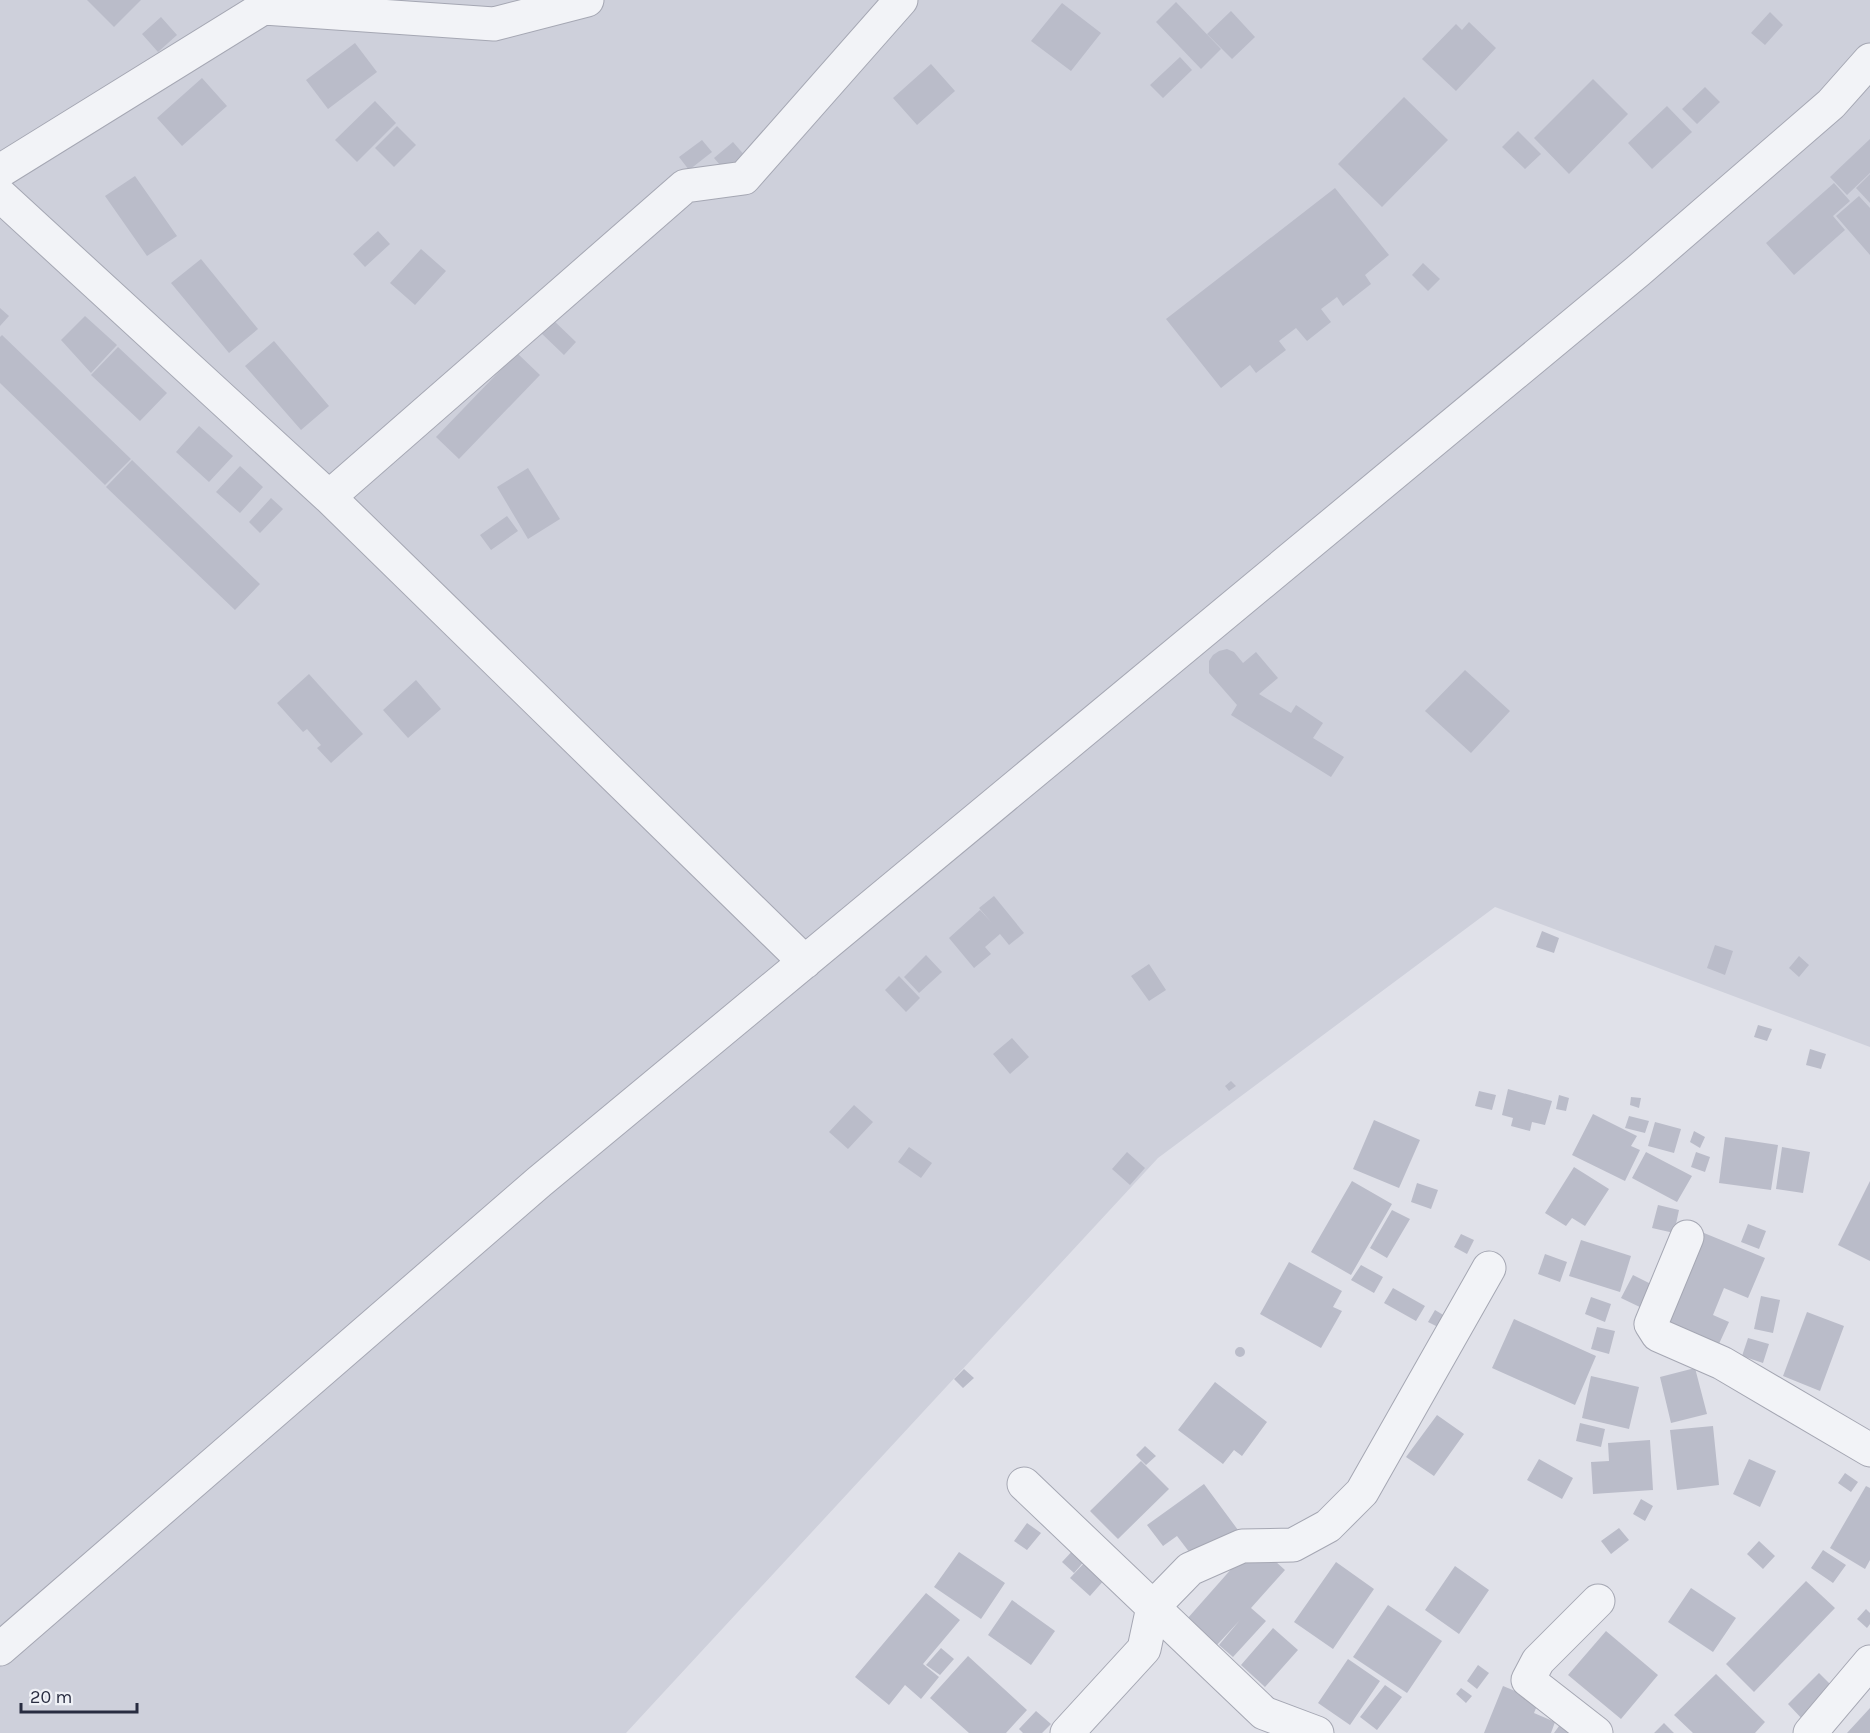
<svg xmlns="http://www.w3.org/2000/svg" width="1870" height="1733" font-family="Karla,sans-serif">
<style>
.built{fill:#ced0db}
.building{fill:#babcc9}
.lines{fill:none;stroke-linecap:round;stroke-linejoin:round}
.minor-casing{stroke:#a5a7b3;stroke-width:35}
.minor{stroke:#f2f3f7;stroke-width:33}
</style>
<rect width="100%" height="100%" fill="#e0e1e9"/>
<path class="built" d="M0 0H1870V1047L1495 907 1158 1158 626 1733H0Z"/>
<path class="building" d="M87 0H141L114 27Z
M1176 2 1221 49 1201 69 1156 22Z
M1062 3 1101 33 1071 71 1031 41Z
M1231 11 1255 37 1232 59 1207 34Z
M1770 12 1783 25 1765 45 1751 33Z
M161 17 177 35 158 52 142 34Z
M1469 22 1496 48 1456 91 1422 59 1456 24 1462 30Z
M355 43 377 72 328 109 306 80Z
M1180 57 1192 70 1163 98 1150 85Z
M931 64 955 91 917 125 893 98Z
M202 78 227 106 182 146 157 118Z
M1593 79 1628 114 1569 174 1534 138Z
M1705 87 1720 102 1697 124 1682 109Z
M1404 97 1448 140 1382 207 1338 164Z
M375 101 396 123 357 162 335 140Z
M1667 106 1692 132 1652 169 1628 143Z
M397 126 416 145 394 167 375 148Z
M1518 131 1541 154 1525 169 1502 147Z
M1870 139V173L1847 195 1830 177Z
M702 140 712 152 689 170 679 157Z
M733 142 746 157 727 173 714 158Z
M1870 174V203L1856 188Z
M135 176 177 236 147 256 105 196Z
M1834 183 1850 201 1833 216 1845 230 1794 275 1766 243Z
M1335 188 1389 255 1365 275 1371 284 1343 306 1337 297 1321 309 1331 322 1307 341 1296 328 1279 341 1286 350 1256 373 1250 365 1221 388 1166 319Z
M1859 196 1870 208V255L1836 216Z
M378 231 390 244 365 267 353 254Z
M421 249 446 271 415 305 390 283Z
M201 259 258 329 229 353 171 283Z
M1423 263 1440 279 1428 291 1412 275Z
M0 308 9 316 0 326Z
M85 316 117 345 91 373 61 340Z
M551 318 576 342 564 355 539 331Z
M2 335 131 459 105 485 0 383V337Z
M274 341 329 406 301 430 245 366Z
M118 347 167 393 140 421 91 375Z
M517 353 540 375 459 459 436 437Z
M199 426 233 456 209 482 176 452Z
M132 460 260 584 235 610 106 487Z
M240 466 263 487 240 513 216 492Z
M528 468 560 519 528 539 497 487Z
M271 498 283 509 260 533 249 522Z
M507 516 518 531 491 550 480 535Z
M1227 649 1234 652 1243 663 1256 652 1278 678 1259 694 1291 713 1296 705 1323 723 1313 738 1344 757 1331 777 1231 715 1237 705 1209 673V661L1213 655 1219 651Z
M1465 670 1510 711 1471 753 1425 711Z
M309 674 363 734 331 763 317 748 321 745 307 729 303 732 277 703Z
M416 680 441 709 408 738 383 710Z
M994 896 1024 933 1009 945 1000 934 985 947 991 954 974 968 949 938 980 910 992 923 979 908Z
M1542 931 1559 938 1554 953 1536 947Z
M1715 945 1733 951 1725 975 1707 968Z
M926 955 942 972 919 993 904 977Z
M1799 956 1809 965 1799 977 1789 968Z
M1149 964 1166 990 1149 1001 1131 976Z
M899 976 920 998 906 1012 885 990Z
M1758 1025 1772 1029 1767 1041 1754 1037Z
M1012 1038 1029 1057 1010 1074 993 1054Z
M1810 1049 1826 1054 1821 1069 1806 1065Z
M1231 1081 1236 1086 1229 1091 1225 1086Z
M1508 1089 1552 1101 1545 1125 1532 1122 1530 1131 1511 1126 1513 1118 1502 1115Z
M1479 1091 1496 1095 1492 1110 1475 1106Z
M1559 1095 1569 1098 1566 1111 1556 1109Z
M1631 1097 1641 1098 1639 1108 1630 1105Z
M854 1105 873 1122 848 1149 829 1132Z
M1593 1114 1637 1136 1631 1146 1640 1150 1625 1181 1572 1155Z
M1629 1116 1649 1121 1645 1133 1625 1128Z
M1374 1120 1420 1140 1399 1188 1353 1169Z
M1655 1122 1681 1129 1674 1153 1648 1146Z
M1694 1131 1705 1137 1700 1148 1690 1142Z
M1725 1137 1778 1145 1771 1190 1719 1183Z
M909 1147 932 1163 921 1178 898 1162Z
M1782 1147 1810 1152 1803 1193 1776 1189Z
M1127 1152 1145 1168 1130 1185 1112 1169Z
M1646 1152 1692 1176 1677 1202 1632 1178Z
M1696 1152 1710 1157 1705 1172 1691 1167Z
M1574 1167 1609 1189 1585 1226 1572 1218 1566 1226 1545 1213Z
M1352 1181 1392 1204 1351 1275 1311 1252Z
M1870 1181V1261L1838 1245Z
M1417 1183 1438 1190 1431 1209 1411 1202Z
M1658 1205 1679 1210 1674 1233 1652 1228Z
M1392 1210 1410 1219 1387 1258 1370 1248Z
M1748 1224 1766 1231 1759 1249 1741 1242Z
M1704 1233 1765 1258 1748 1298 1724 1288 1713 1315 1729 1322 1718 1346 1666 1325Z
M1461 1234 1474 1240 1467 1254 1454 1247Z
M1581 1240 1631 1256 1620 1292 1569 1276Z
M1545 1254 1567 1262 1560 1282 1538 1274Z
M1289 1262 1342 1291 1333 1307 1342 1311 1321 1348 1260 1314Z
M1361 1265 1383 1277 1374 1293 1351 1280Z
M1633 1275 1655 1286 1644 1309 1621 1298Z
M1393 1288 1425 1306 1416 1321 1384 1303Z
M1761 1296 1780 1300 1773 1333 1754 1329Z
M1591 1297 1611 1304 1605 1322 1585 1314Z
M1435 1310 1450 1319 1444 1330 1428 1322Z
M1807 1312 1844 1326 1820 1391 1783 1376Z
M1514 1319 1596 1356 1575 1405 1492 1368Z
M1597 1327 1615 1331 1609 1354 1591 1349Z
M1748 1338 1769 1344 1763 1363 1742 1356Z
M1235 1352a5 5 0 1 1 10 0a5 5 0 1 1-10 0Z
M1695 1368 1707 1414 1671 1423 1660 1377Z
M964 1369 974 1378 963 1388 954 1379Z
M1591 1376 1639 1387 1629 1429 1582 1418Z
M1215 1382 1267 1422 1242 1456 1234 1450 1223 1464 1178 1430Z
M1437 1415 1464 1434 1434 1476 1406 1457Z
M1580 1423 1605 1429 1601 1447 1576 1441Z
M1713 1426 1719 1485 1677 1490 1670 1430Z
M1650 1440 1653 1490 1593 1494 1591 1462 1609 1461 1608 1443Z
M1145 1446 1156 1456 1146 1465 1136 1455Z
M1539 1459 1573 1478 1562 1499 1527 1480Z
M1749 1459 1776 1471 1760 1507 1733 1494Z
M1141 1461 1169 1489 1118 1539 1090 1511Z
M1845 1473 1858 1482 1851 1492 1838 1483Z
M1204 1484 1238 1530 1196 1561 1177 1536 1163 1546 1147 1525Z
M1866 1486 1870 1488V1560L1865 1569 1830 1548Z
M1641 1499 1653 1506 1645 1521 1633 1514Z
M1027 1523 1041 1533 1027 1550 1014 1541Z
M1619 1528 1629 1540 1611 1554 1601 1541Z
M1759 1541 1775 1556 1763 1569 1747 1554Z
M1076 1547 1087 1558 1074 1573 1062 1562Z
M1823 1550 1846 1565 1833 1583 1811 1568Z
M959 1552 1005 1583 981 1619 934 1587Z
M1241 1558 1275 1561 1285 1570 1251 1608 1266 1621 1233 1657 1219 1645 1240 1620 1217 1645 1187 1619Z
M1087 1560 1106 1578 1090 1596 1070 1578Z
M1336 1562 1374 1589 1333 1649 1294 1622Z
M1455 1566 1489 1590 1459 1634 1425 1610Z
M1806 1581 1835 1608 1754 1692 1726 1664Z
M1691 1588 1736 1618 1713 1652 1668 1622Z
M926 1593 960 1620 923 1664 939 1677 921 1699 905 1685 889 1705 855 1677Z
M1012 1600 1055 1631 1031 1665 988 1635Z
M1388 1605 1442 1641 1407 1693 1353 1657Z
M1866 1609 1870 1613V1624L1867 1628 1857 1619Z
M1273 1628 1298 1650 1265 1687 1241 1665Z
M1606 1631 1658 1675 1621 1719 1568 1675Z
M941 1648 954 1659 940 1675 926 1665Z
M968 1656 1027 1710 1006 1733H969L930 1698Z
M1348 1659 1380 1681 1350 1725 1318 1703Z
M1478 1665 1489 1673 1477 1689 1467 1681Z
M1819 1673 1836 1690 1804 1721 1788 1704Z
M1716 1674 1765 1722 1755 1733H1693L1674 1715Z
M1385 1685 1402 1697 1377 1730 1360 1717Z
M1503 1686 1539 1701 1534 1713 1555 1722 1551 1733H1484Z
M1461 1688 1472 1696 1466 1703 1456 1694Z
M1870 1708V1733H1847Z
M1036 1711 1051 1724 1042 1733H1023L1019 1729Z
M1564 1719 1584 1733H1554Z
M1664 1723 1674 1733H1654Z"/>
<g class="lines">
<g class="minor-casing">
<path id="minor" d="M264 8 494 24 587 0
M0 171 276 0
M0 195 329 497 685 186 744 178 901 0
M329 497 805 962
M1687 1237 1651 1324 1658 1335 1722 1363 1870 1450
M1024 1484 1264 1713 1317 1733
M0 1649 539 1182 1638 271 1831 104 1870 60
M1067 1733 1144 1649 1153 1607 1190 1569 1242 1546 1293 1545 1328 1526 1362 1492 1489 1268
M1596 1733 1528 1680 1538 1661 1598 1601
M1810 1733 1870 1662"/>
</g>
<use href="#minor" class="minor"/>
</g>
<path d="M21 1703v9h116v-9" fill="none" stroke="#282c40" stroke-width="3"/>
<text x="30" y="1703" font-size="18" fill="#282c40" stroke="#eff1f6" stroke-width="4.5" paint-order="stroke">20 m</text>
</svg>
